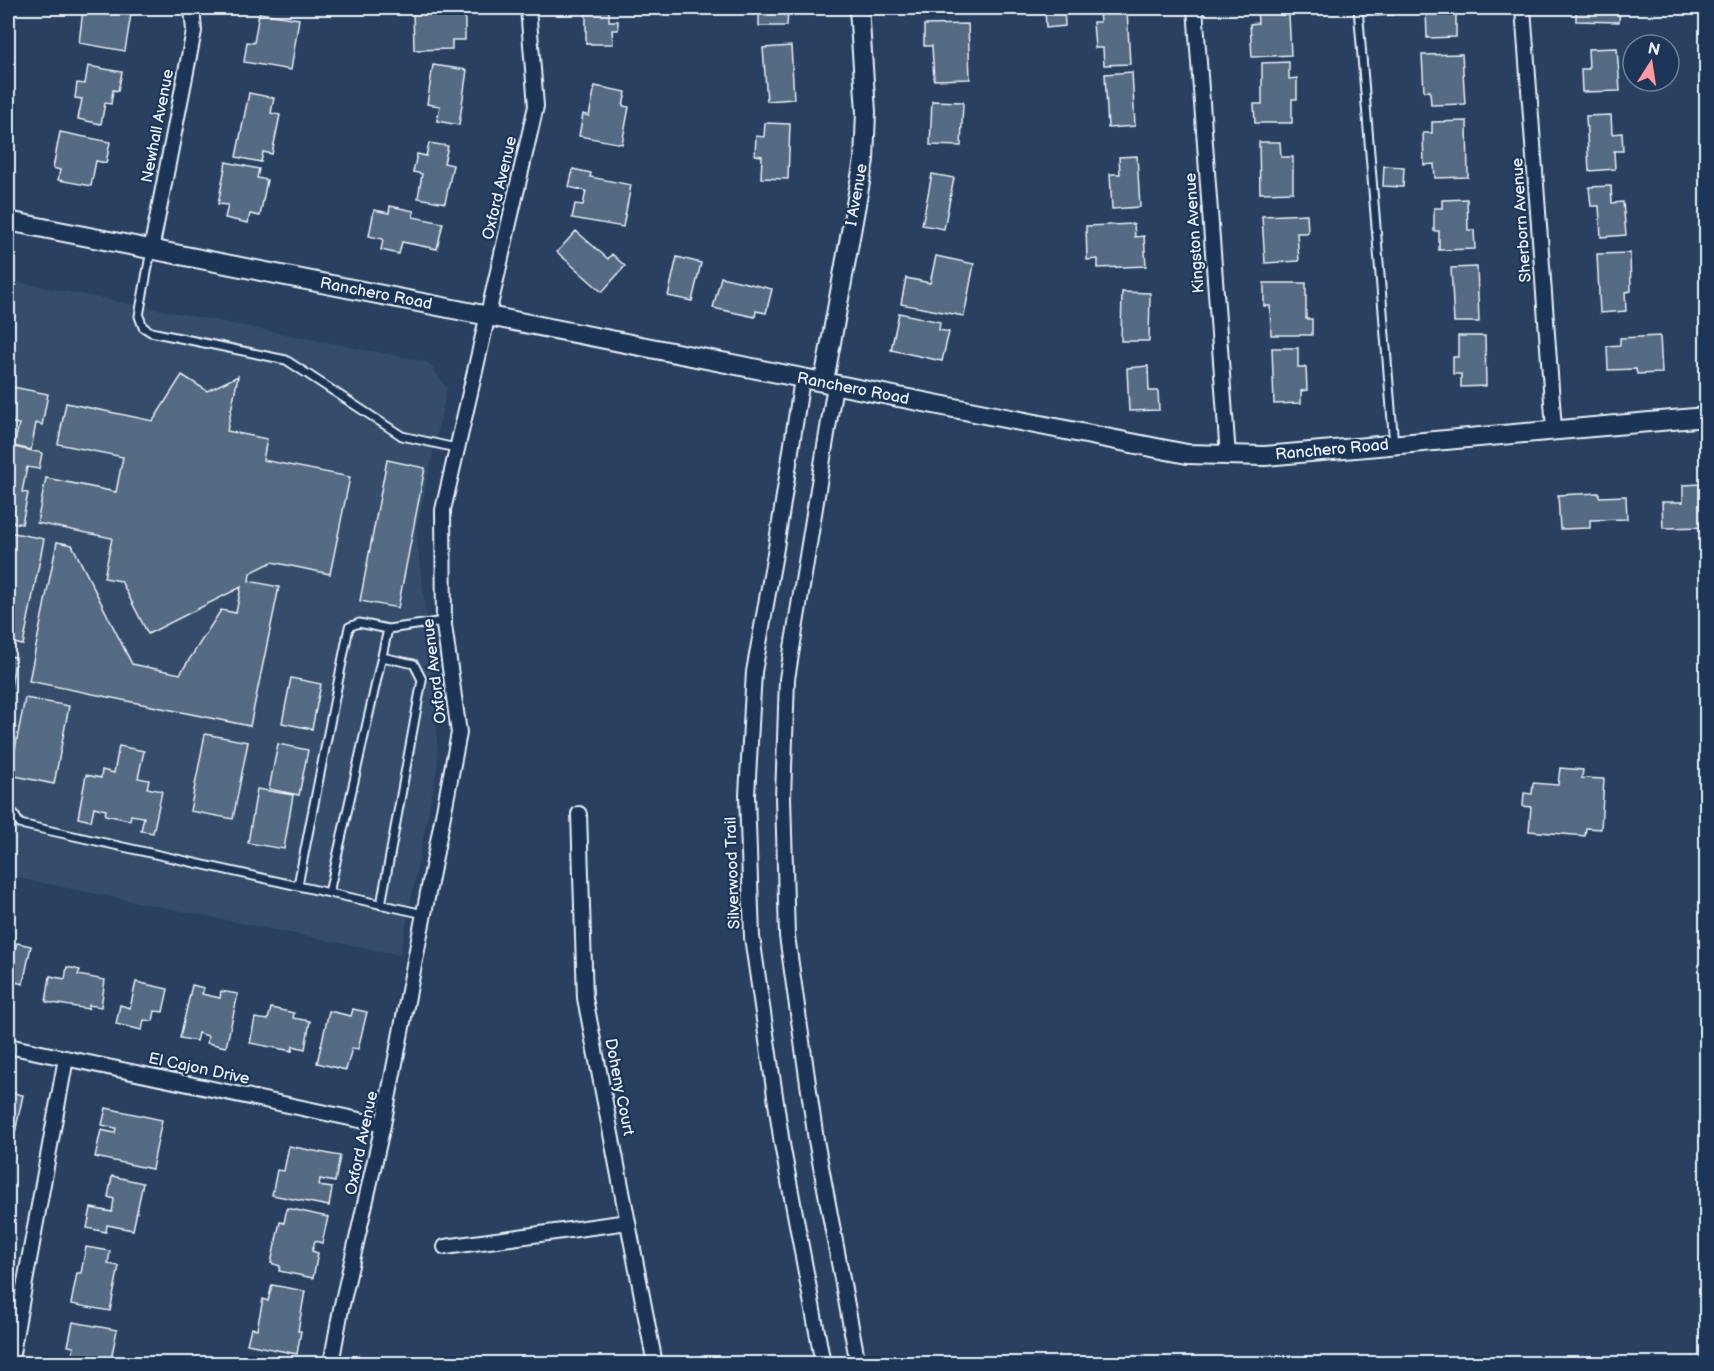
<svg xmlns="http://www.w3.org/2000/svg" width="1714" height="1371" font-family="'Balsamiq Sans',sans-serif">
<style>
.built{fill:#364d6b}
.building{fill:#556a83;stroke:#e8f1f8;stroke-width:1.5}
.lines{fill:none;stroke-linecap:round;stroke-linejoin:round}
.lane-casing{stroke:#e8f1f8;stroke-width:11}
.street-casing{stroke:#e8f1f8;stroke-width:18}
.secondary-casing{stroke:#e8f1f8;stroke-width:22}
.lane{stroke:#1d3557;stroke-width:7}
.street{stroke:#1d3557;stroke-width:14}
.secondary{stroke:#1d3557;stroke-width:18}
.labels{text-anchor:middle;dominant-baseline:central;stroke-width:4.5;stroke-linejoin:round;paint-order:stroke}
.street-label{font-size:16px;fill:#e8f1f8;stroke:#1d3557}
</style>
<rect width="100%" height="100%" fill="#294061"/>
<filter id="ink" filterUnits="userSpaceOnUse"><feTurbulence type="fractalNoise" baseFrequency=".0167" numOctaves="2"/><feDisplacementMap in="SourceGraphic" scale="12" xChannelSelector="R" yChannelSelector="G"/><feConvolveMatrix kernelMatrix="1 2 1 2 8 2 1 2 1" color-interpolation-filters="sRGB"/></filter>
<g filter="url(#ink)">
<path class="built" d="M8 280 428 362 447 388 416 532 435 688 438 763 400 955 8 876Z"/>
<path class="building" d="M101 8H126L125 13 131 14 125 51 79 43 83 10 100 13Z
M413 8H450L451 16H465V40H452V49L414 50Z
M586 8H609V21H618V30H612L613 44H586Z
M759 8H788L787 26H759Z
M1045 8H1064L1065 26 1046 28Z
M1257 8H1281L1282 15H1289L1291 55 1252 57 1250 24 1258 23Z
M1374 8H1394V15L1375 16Z
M1426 8H1456V37L1427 38Z
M1576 8 1620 9 1619 22 1576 21Z
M1127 10 1130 64 1104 65 1103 48H1095L1093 22H1100L1099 12Z
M259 13 299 19 291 70 244 62 247 42 254 43Z
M968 24 970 79 934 80 932 46H924V25Z
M791 46 794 99 767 101 763 48Z
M1617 48 1620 91 1582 92 1581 69H1589L1588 49Z
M1462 54 1465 104 1431 105 1430 91H1424L1422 55Z
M1289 62V79L1297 78V99H1292V123H1255L1254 104H1262V63Z
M433 65 467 70 459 125 437 121 440 106 427 104Z
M88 66 122 72 118 91 113 90 111 104 105 103 101 124 78 119 82 99 75 98 77 83 85 84Z
M1132 72 1135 126 1108 128 1105 74Z
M595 86 626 92 623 106 629 107 622 144 579 136 583 114 589 116Z
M249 93 274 98 271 113 280 115 272 154 263 152 261 162 236 157Z
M932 101 963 102 961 146 930 145Z
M1611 115 1612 134 1622 133 1623 151H1614L1615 169 1589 171 1586 116Z
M1467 121 1468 177 1435 178 1434 164 1424 165 1423 133H1432V122Z
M765 123 790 124 788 179 761 178 762 156 755 155 756 136 764 137Z
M60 132 110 142 106 163 96 161 91 186 58 180 60 170 53 168Z
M1259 142H1280L1281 157H1293V192L1260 193Z
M429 143 448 146 444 163 453 165 445 203 418 198 422 174 413 172 417 154 426 156Z
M1137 156 1140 207 1112 209 1110 174H1120L1119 157Z
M226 162 259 169 257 178 267 180 260 216 250 214 248 223 225 218 228 205 218 204Z
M1384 166 1404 167 1403 187 1383 186Z
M573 169 591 173 590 177 631 185 623 227 572 218 575 204 583 205 586 191 569 187Z
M932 174 954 178 944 229 922 225Z
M1611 186 1612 203 1623 202 1626 235 1601 237 1599 206H1591L1589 187Z
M1467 199 1468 230H1474L1475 249 1439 250V231H1434V208H1442V200Z
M390 206 414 211 413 217 443 223 437 249 402 242 399 254 381 250 383 239 369 236 374 210 389 213Z
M1307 214 1308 233H1297L1299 261 1265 263 1262 216Z
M1134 224 1135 237 1144 236 1146 266 1098 268V259L1087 260 1086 226Z
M576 231 608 259 612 254 625 266 602 292 557 252Z
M1630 253 1631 291 1625 292 1626 311 1600 313 1597 254Z
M936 256 974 264 964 316 901 304 906 278 930 283Z
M677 257 701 263 692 301 668 296Z
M1477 267 1479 322H1454L1451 268Z
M721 277 772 289 766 313 756 311 755 317 713 308Z
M1264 283H1306V319H1312V335H1271L1270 306H1264Z
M1122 292 1150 293 1149 341H1121Z
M899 313 940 322 939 330 949 332 942 361 891 350Z
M1458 336H1485L1486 386 1461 387V374H1453V357H1458Z
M1660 336 1662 373 1637 374 1636 369 1608 370 1607 346 1620 345V338Z
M1272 348H1298V367H1306L1307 390 1301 391V403L1274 404Z
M1148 366 1149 391H1158L1159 410 1129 411 1127 368Z
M182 375 207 391 238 376 227 431 267 439 263 460 350 477 330 574 272 562 250 573 249 581 279 587 250 726 29 681 57 542 72 545 132 664 180 674 221 610 236 613 241 587 148 634 121 581 104 578 112 538 37 523 46 478 116 492 123 457 58 444 66 403 153 421Z
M8 386 48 394 42 425 36 423 31 450 14 446 19 424 8 422Z
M14 447 42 453 39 469 27 467 22 492 28 493 22 524 8 521V477Z
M387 460 425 468 398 608 360 601Z
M1701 484V499H1706V527L1663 528 1662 502H1683V485Z
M1599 493V497L1626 496 1627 519 1590 520V528L1560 529 1558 495Z
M9 532 44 539 23 645 8 642Z
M8 656 16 657 10 692H8Z
M291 678 321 684 312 729 282 723Z
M25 698 69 706 54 784 10 775Z
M205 734 248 742 233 819 190 811Z
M278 744 308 750 299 795 269 789Z
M119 746 144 751 138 778 149 780 147 788 162 791 153 833 141 831 144 817 131 815 130 820 105 815 106 810 94 807 91 821 78 818 86 775 101 778 102 770 114 773Z
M1560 768 1583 770 1582 778 1604 779 1601 829 1586 828 1585 836 1529 831 1531 807 1523 806 1524 793 1532 794 1533 783 1558 785Z
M257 789 293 795 284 849 248 843Z
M17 943 31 946 23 984 16 982 12 1003 8 1002V947L15 949Z
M67 967 80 970 78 975 105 980 101 1007 89 1005 88 1009 46 1002 50 976 65 979Z
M136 982 168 989 163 1012 155 1011 153 1021 144 1020 142 1030 116 1024 120 1005 130 1008Z
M192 985 204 988 202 994 220 998 221 991 238 994 226 1047 207 1043 208 1036 198 1033 196 1041 180 1038Z
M271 1008 294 1013 293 1018 310 1021 305 1049 293 1046 292 1051 250 1043 255 1018 268 1020Z
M353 1009 367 1012 358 1049 352 1048 346 1070 317 1063 329 1011 351 1016Z
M8 1092 23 1095 12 1147 8 1146Z
M106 1108 162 1120 152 1169 95 1157 101 1130 115 1133 116 1128 102 1125Z
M289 1146 340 1156 335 1182 320 1179 319 1186 332 1188 329 1206 272 1195 277 1170 284 1171Z
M112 1176 143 1183 133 1230 107 1225 106 1232 87 1228 91 1208 112 1212 114 1199 108 1197Z
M287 1208 328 1217 322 1243 315 1241 312 1251 318 1253 313 1278 279 1271 280 1266 271 1263 280 1222 284 1223Z
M86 1247 110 1251 108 1264 119 1266 110 1311 71 1304 77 1273H81Z
M272 1285 305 1291 298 1331H301L297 1354 247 1344 251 1328 257 1329 263 1299 268 1301Z
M73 1322 117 1330 110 1364H61L63 1356 72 1357 74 1347 68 1346Z"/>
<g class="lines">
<g class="lane-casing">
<path id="lane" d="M1358 8 1394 445
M151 250 139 316 143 327 151 332 286 360 402 436 456 448
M8 805 20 824 424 914
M298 885 349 627 359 623 388 629 444 621
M329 893 388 629
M381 905 422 680 414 664 382 657"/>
</g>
<g class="street-casing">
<path id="street" d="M1195 8 1228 456
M1523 8 1554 429
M151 250 194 31 192 8
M802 379 776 548 754 672 747 795 752 937 782 1144 823 1364
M835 385 787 679 783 798 787 936 816 1140 858 1364
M579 814 585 998 655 1364
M8 1046 383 1125
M445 1247 628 1222
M10 1364 66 1058
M331 1364 341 1309 383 1125 459 733 444 625 443 510 536 106 528 8"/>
</g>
<g class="secondary-casing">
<path id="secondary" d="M8 221 1187 454 1265 456 1706 417
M824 381 864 160 866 112 859 8"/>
</g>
<use href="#lane" class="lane"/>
<use href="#street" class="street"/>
<use href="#secondary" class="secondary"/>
</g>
</g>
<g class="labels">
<g class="street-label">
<text transform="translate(158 126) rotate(-79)">Newhall Avenue</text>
<text transform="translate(500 188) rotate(-77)">Oxford Avenue</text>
<text transform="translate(857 195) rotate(-80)">I Avenue</text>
<text transform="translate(1522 220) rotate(-94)">Sherborn Avenue</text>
<text transform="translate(1195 233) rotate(-94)">Kingston Avenue</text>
<text transform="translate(376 294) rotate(11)">Ranchero Road</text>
<text transform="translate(853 389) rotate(11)">Ranchero Road</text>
<text transform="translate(1332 450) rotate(-5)">Ranchero Road</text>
<text transform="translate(435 671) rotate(-97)">Oxford Avenue</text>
<text transform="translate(733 873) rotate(-92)">Silverwood Trail</text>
<text transform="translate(199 1069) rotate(12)">El Cajon Drive</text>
<text transform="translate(619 1087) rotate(79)">Doheny Court</text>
<text transform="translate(362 1143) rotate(-78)">Oxford Avenue</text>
</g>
</g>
<rect width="1714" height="1371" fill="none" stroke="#1d3557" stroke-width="30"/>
<rect x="15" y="15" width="1684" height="1341" fill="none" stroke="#e8f1f8" stroke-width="2" filter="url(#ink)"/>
<g transform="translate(1651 63) rotate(12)"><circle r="28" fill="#1d3557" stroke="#6e8097" stroke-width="1.5"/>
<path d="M0-4.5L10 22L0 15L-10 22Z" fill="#ff9aa2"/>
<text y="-9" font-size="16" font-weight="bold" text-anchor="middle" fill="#e8f1f8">N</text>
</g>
</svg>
